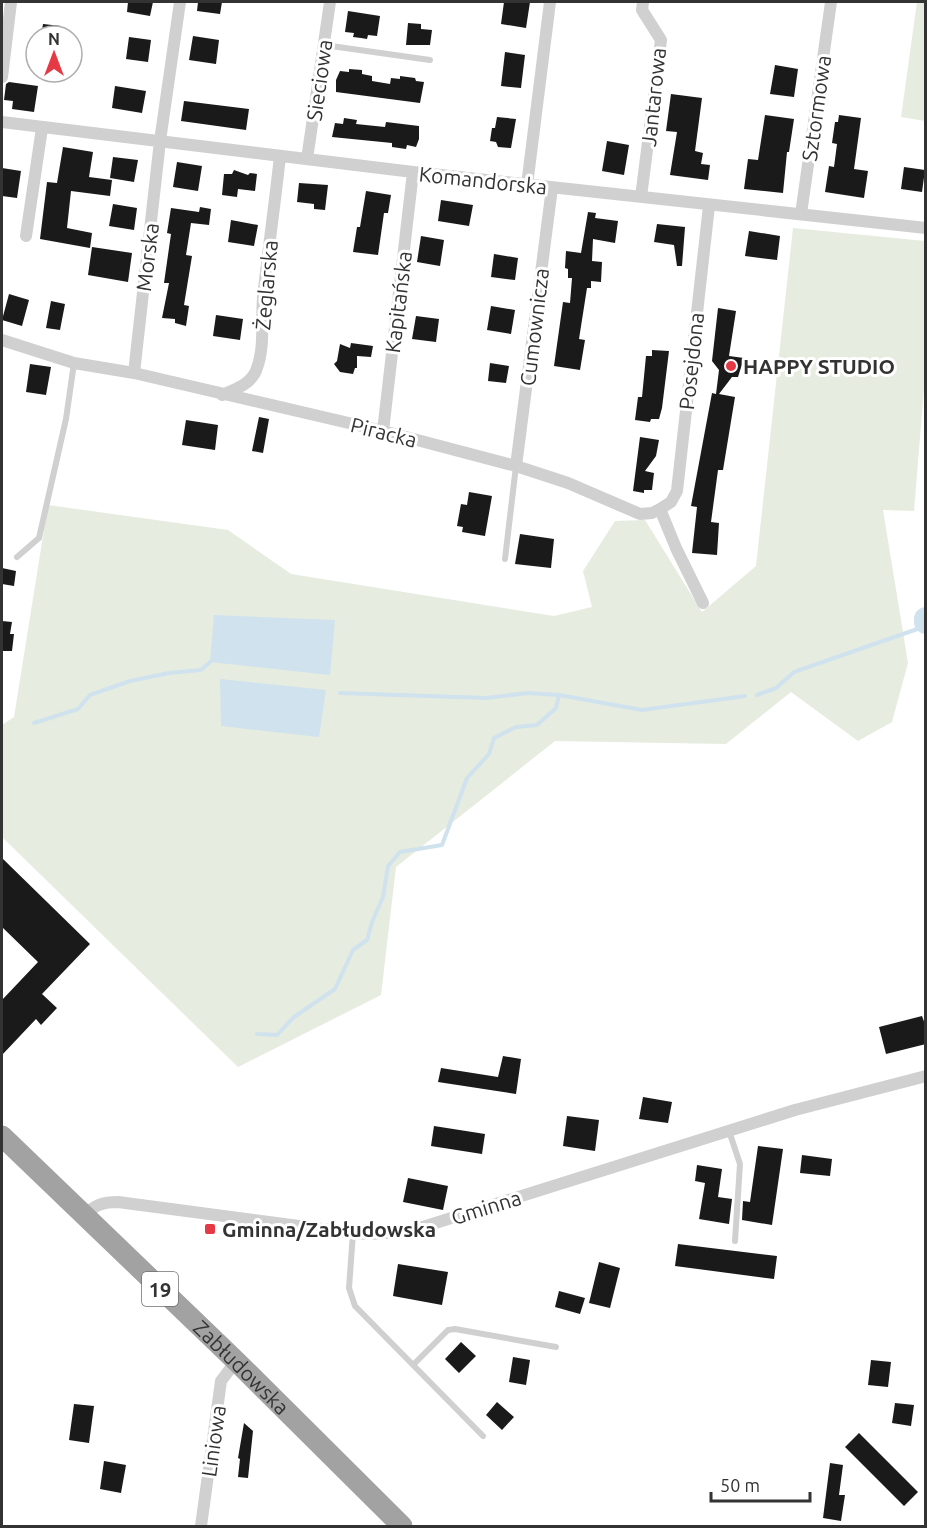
<svg xmlns="http://www.w3.org/2000/svg" width="927" height="1528" font-family="Ubuntu,sans-serif">
<style>
.green{fill:#e6ecdf}
.water{fill:#cfe2ee}
.lines{fill:none;stroke-linecap:round;stroke-linejoin:round}
.stream{stroke:#cfe2ee;stroke-width:4}
.river{stroke:#cfe2ee;stroke-width:24}
.building{fill:#1a1a1a}
.service{stroke:#d0d0d0;stroke-width:6}
.minor{stroke:#d0d0d0;stroke-width:12}
.trunk{stroke:#a2a2a2;stroke-width:21}
.poi-dot{fill:#e63946;stroke:#fff;stroke-width:2}
.labels{text-anchor:middle;dominant-baseline:central;stroke-width:6;stroke-linejoin:round;paint-order:stroke}
.shield{fill:#fff;stroke:#707070;stroke-width:1.5}
.shield-label{font-size:20px;font-weight:bold;fill:#333}
.street-label{font-size:21px;fill:#333;stroke:#fff}
.poi-label{font-size:21px;font-weight:bold;fill:#333;stroke:#fff;text-anchor:start}
</style>
<rect width="100%" height="100%" fill="#fff"/>
<path class="green" d="M917 2H925V121L901 117Z
M793 228 925 241 926 364 914 511 883 510 908 663 892 722 858 741 791 692 726 744 555 741 396 867 381 995 238 1067 2 837V725L14 717 48 505 228 530 291 574 554 616 592 607 583 571 615 521 645 520 702 612 756 566Z"/>
<path class="water" d="M214 615 335 620 330 675 210 662Z
M220 679 326 690 319 737 221 726Z"/>
<g class="lines">
<path class="stream" d="M340 693 486 698 528 693 559 695 642 710 745 696
M757 695 776 688 794 672 926 626
M34 723 78 709 90 695 130 681 169 673 201 670 210 662
M257 1034 277 1035 294 1017 335 989 353 950 367 940 372 922 383 897 388 866 400 852 442 845 467 778 489 754 494 738 516 727 537 725 556 708 559 695"/>
<path class="river" d="M926 619V622"/>
</g>
<path class="building" d="M128 2H153L150 16 127 12Z
M198 2H222L220 14 197 11Z
M504 2H530L526 28 501 24Z
M348 11 380 16 377 36 368 35 367 39 361 38 353 37 354 33 345 32Z
M408 23 421 24V29L432 30 430 45H406Z
M43 24 61 26 60 36H41Z
M193 36 219 40 216 64 189 60Z
M129 37 151 40 148 62 126 59Z
M505 52 525 55 521 88 501 86Z
M775 65 798 69 794 97 770 94Z
M349 69 362 70V74L372 76V81L390 84 391 78 400 79V76L415 78 416 81 424 82 420 103 336 92V80L340 71 349 72Z
M9 82 38 86 34 112 12 109 13 101 4 100 6 84Z
M115 86 146 91 142 113 112 108Z
M671 94 702 98 695 151 703 153 701 164 710 165 708 180 670 175 677 132 666 131Z
M184 101 249 109 246 130 181 121Z
M765 115 794 119 789 152H787L783 193 744 189 748 159 758 160Z
M839 115 861 118 854 169 868 171 864 198 825 192 829 166 834 167 837 144 832 143 835 122H838Z
M497 117 516 119 511 148 498 147 496 142 490 141 492 128H495Z
M344 118 357 120 356 124 385 127 386 122 419 126V139L416 147 407 145 406 149 392 147V143L332 137 335 123 343 124Z
M607 141 629 145 624 175 602 171Z
M63 147 93 152 89 177 112 180 110 196 71 191 67 228 92 233 90 248 40 239 47 182 57 183Z
M113 157 138 160 134 182 110 178Z
M177 162 202 166 198 191 173 187Z
M904 167 925 170 922 192 901 189Z
M2 168 21 171 17 198 2 196Z
M234 170 248 175 250 173 257 174 255 191 238 189 237 197 222 195 224 174H232Z
M299 183 328 185 325 210 314 209V204L297 202Z
M366 191 391 195 388 213H384L378 255 353 252 357 227H360Z
M441 200 473 205 469 226 438 221Z
M113 204 137 208 134 230 109 226Z
M200 207 211 209 209 225 191 223 186 255 192 256 184 305 189 306 186 326 175 323V319L162 318 169 283H164L171 234 167 233 171 208 199 212Z
M588 212 596 213 595 218 618 221 615 243 593 239 592 261 602 262 601 282 591 281V288H587L579 339 585 340 580 370 554 366 563 302 570 303 572 278H568V269L565 268 566 251 581 253Z
M231 220 258 225 254 246 228 242Z
M657 224 685 227 682 266H677L674 245 654 242Z
M749 231 780 236 777 260 745 256Z
M421 236 444 240 440 266 417 262Z
M92 247 132 253 128 282 88 275Z
M494 254 518 258 515 280 491 277Z
M9 294 29 300 22 326 2 320Z
M51 301 65 304 60 330 46 328Z
M491 306 515 310 511 334 487 330Z
M718 308 736 311 729 356 744 358 738 377H732L719 394 735 397 723 470H718L711 522 719 523 717 555 692 553 697 507 691 506 712 393 716 394 719 370 712 361Z
M216 315 243 319 240 340 213 336Z
M416 316 439 319 436 342 412 339Z
M351 343 373 346 371 357 357 356V368H355L353 374 340 372 334 364 337 361 340 344 350 348Z
M652 350 669 351 662 408 659 419H651L650 422 635 420 638 397H642L646 356H652Z
M490 363 509 366 506 383 488 381Z
M30 364 51 367 46 395 26 392Z
M259 417 269 419 263 453 252 451Z
M186 420 218 425 215 450 182 445Z
M640 437 659 440 656 456 645 471 654 473 652 490H644V493L633 491Z
M469 492 492 496 485 536 462 532 463 527 457 526 461 504 467 505Z
M520 534 554 539 551 568 515 564Z
M2 568 16 571 14 586 2 584Z
M2 621 12 622 10 634H14L12 651H2Z
M2 858 90 944 42 994 57 1008 41 1025 36 1019 2 1055V1000L38 962 2 927Z
M922 1016 926 1027V1044L886 1054 879 1027Z
M503 1056 521 1059 516 1094 438 1082 441 1068 498 1077Z
M643 1097 672 1102 668 1123 639 1119Z
M567 1116 599 1120 595 1151 563 1146Z
M434 1126 485 1134 482 1154 431 1146Z
M758 1146 783 1149 772 1225 742 1220 743 1201 750 1202Z
M802 1155 832 1159 830 1176 800 1173Z
M697 1165 722 1169 718 1197 732 1199 729 1224 699 1219 705 1183 695 1181Z
M408 1178 448 1186 443 1210 403 1202Z
M678 1244 777 1256 774 1279 675 1266Z
M599 1262 620 1268 610 1308 589 1303Z
M398 1264 448 1272 442 1305 393 1296Z
M559 1291 585 1298 580 1314 555 1307Z
M461 1342 476 1356 459 1373 445 1359Z
M513 1357 530 1360 526 1385 509 1382Z
M871 1360 891 1362 888 1387 868 1385Z
M497 1402 514 1417 502 1430 486 1415Z
M895 1403 914 1405 911 1426 892 1423Z
M74 1404 94 1406 89 1443 69 1440Z
M244 1423 253 1431 248 1478 238 1477 240 1459 238 1458Z
M859 1433 918 1492 904 1506 845 1447Z
M104 1461 126 1465 121 1493 100 1489Z
M830 1463 843 1465 839 1495H845L841 1521 823 1518Z"/>
<g class="lines">
<path class="service" d="M324 45 430 60
M17 557 39 538 66 419 74 363
M505 559 516 466
M729 1131 740 1164 735 1241
M353 1233 349 1288 355 1306 483 1436
M413 1365 448 1330 455 1329 556 1347"/>
<path class="minor" d="M2 77 11 2
M2 122 413 172 926 228
M307 159 330 2
M527 185 550 2
M641 197 661 40 642 10 643 2
M801 214 831 2
M26 236 42 128
M2 340 74 363 134 373 383 431 516 466 568 483 640 514 652 513 660 509 676 548 703 603
M134 373 160 141 180 2
M222 395C236 389 252 384 257 368 265 346 261 321 263 298 268 251 275 203 280 156
M383 431 413 172
M516 466 552 188
M660 509 671 502 677 491 709 206
M84 1216C94 1205 103 1202 118 1202L353 1233 371 1234 410 1231 795 1110 926 1076
M201 1526 221 1381 236 1361"/>
<path class="trunk" id="s1" d="M2 1136 236 1361 402 1526"/>
</g>
<g class="poi-dot">
<circle cx="731" cy="366" r="6"/>
<rect x="204" y="1223" width="12" height="12" rx="3"/>
</g>
<g class="labels">
<rect class="shield" x="142" y="1272" width="36" height="34" rx="4.5"/>
<g class="shield-label">
<text x="160" y="1289">19</text>
</g>
<g class="street-label">
<text transform="translate(319 80) rotate(-82)">Sieciowa</text>
<text transform="translate(653 97) rotate(-84)">Jantarowa</text>
<text transform="translate(816 108) rotate(-82)">Sztormowa</text>
<text transform="translate(483 180) rotate(6)">Komandorska</text>
<text transform="translate(147 257) rotate(-83)">Morska</text>
<text transform="translate(266 285) rotate(-85)">Żeglarska</text>
<text transform="translate(398 302) rotate(-83)">Kapitańska</text>
<text transform="translate(534 327) rotate(-83)">Cumownicza</text>
<text transform="translate(691 361) rotate(-84)">Posejdona</text>
<text transform="translate(384 432) rotate(14)">Piracka</text>
<text transform="translate(486 1207) rotate(-17)">Gminna</text>
<text stroke="none"><textPath href="#s1" startOffset="333">Zabłudowska</textPath></text>
<text transform="translate(213 1441) rotate(-82)">Liniowa</text>
</g>
<g class="poi-label">
<text x="743" y="366">HAPPY STUDIO</text>
<text x="222" y="1229">Gminna/Zabłudowska</text>
</g>
</g>
<rect width="927" height="1528" fill="none" stroke="#333333" stroke-width="6"/>
<g transform="translate(54 54)"><circle r="28" fill="#ffffff" stroke="#adadad" stroke-width="1.5"/>
<path d="M0-4.5L10 22L0 15L-10 22Z" fill="#e63946"/>
<text y="-9" font-size="16" font-weight="bold" text-anchor="middle" fill="#333333">N</text>
</g>
<path d="M711 1492v9h99v-9" fill="none" stroke="#333333" stroke-width="3"/>
<text x="720" y="1492" font-size="18" fill="#333333" stroke="#ffffff" stroke-width="4.5" paint-order="stroke">50 m</text>
</svg>
